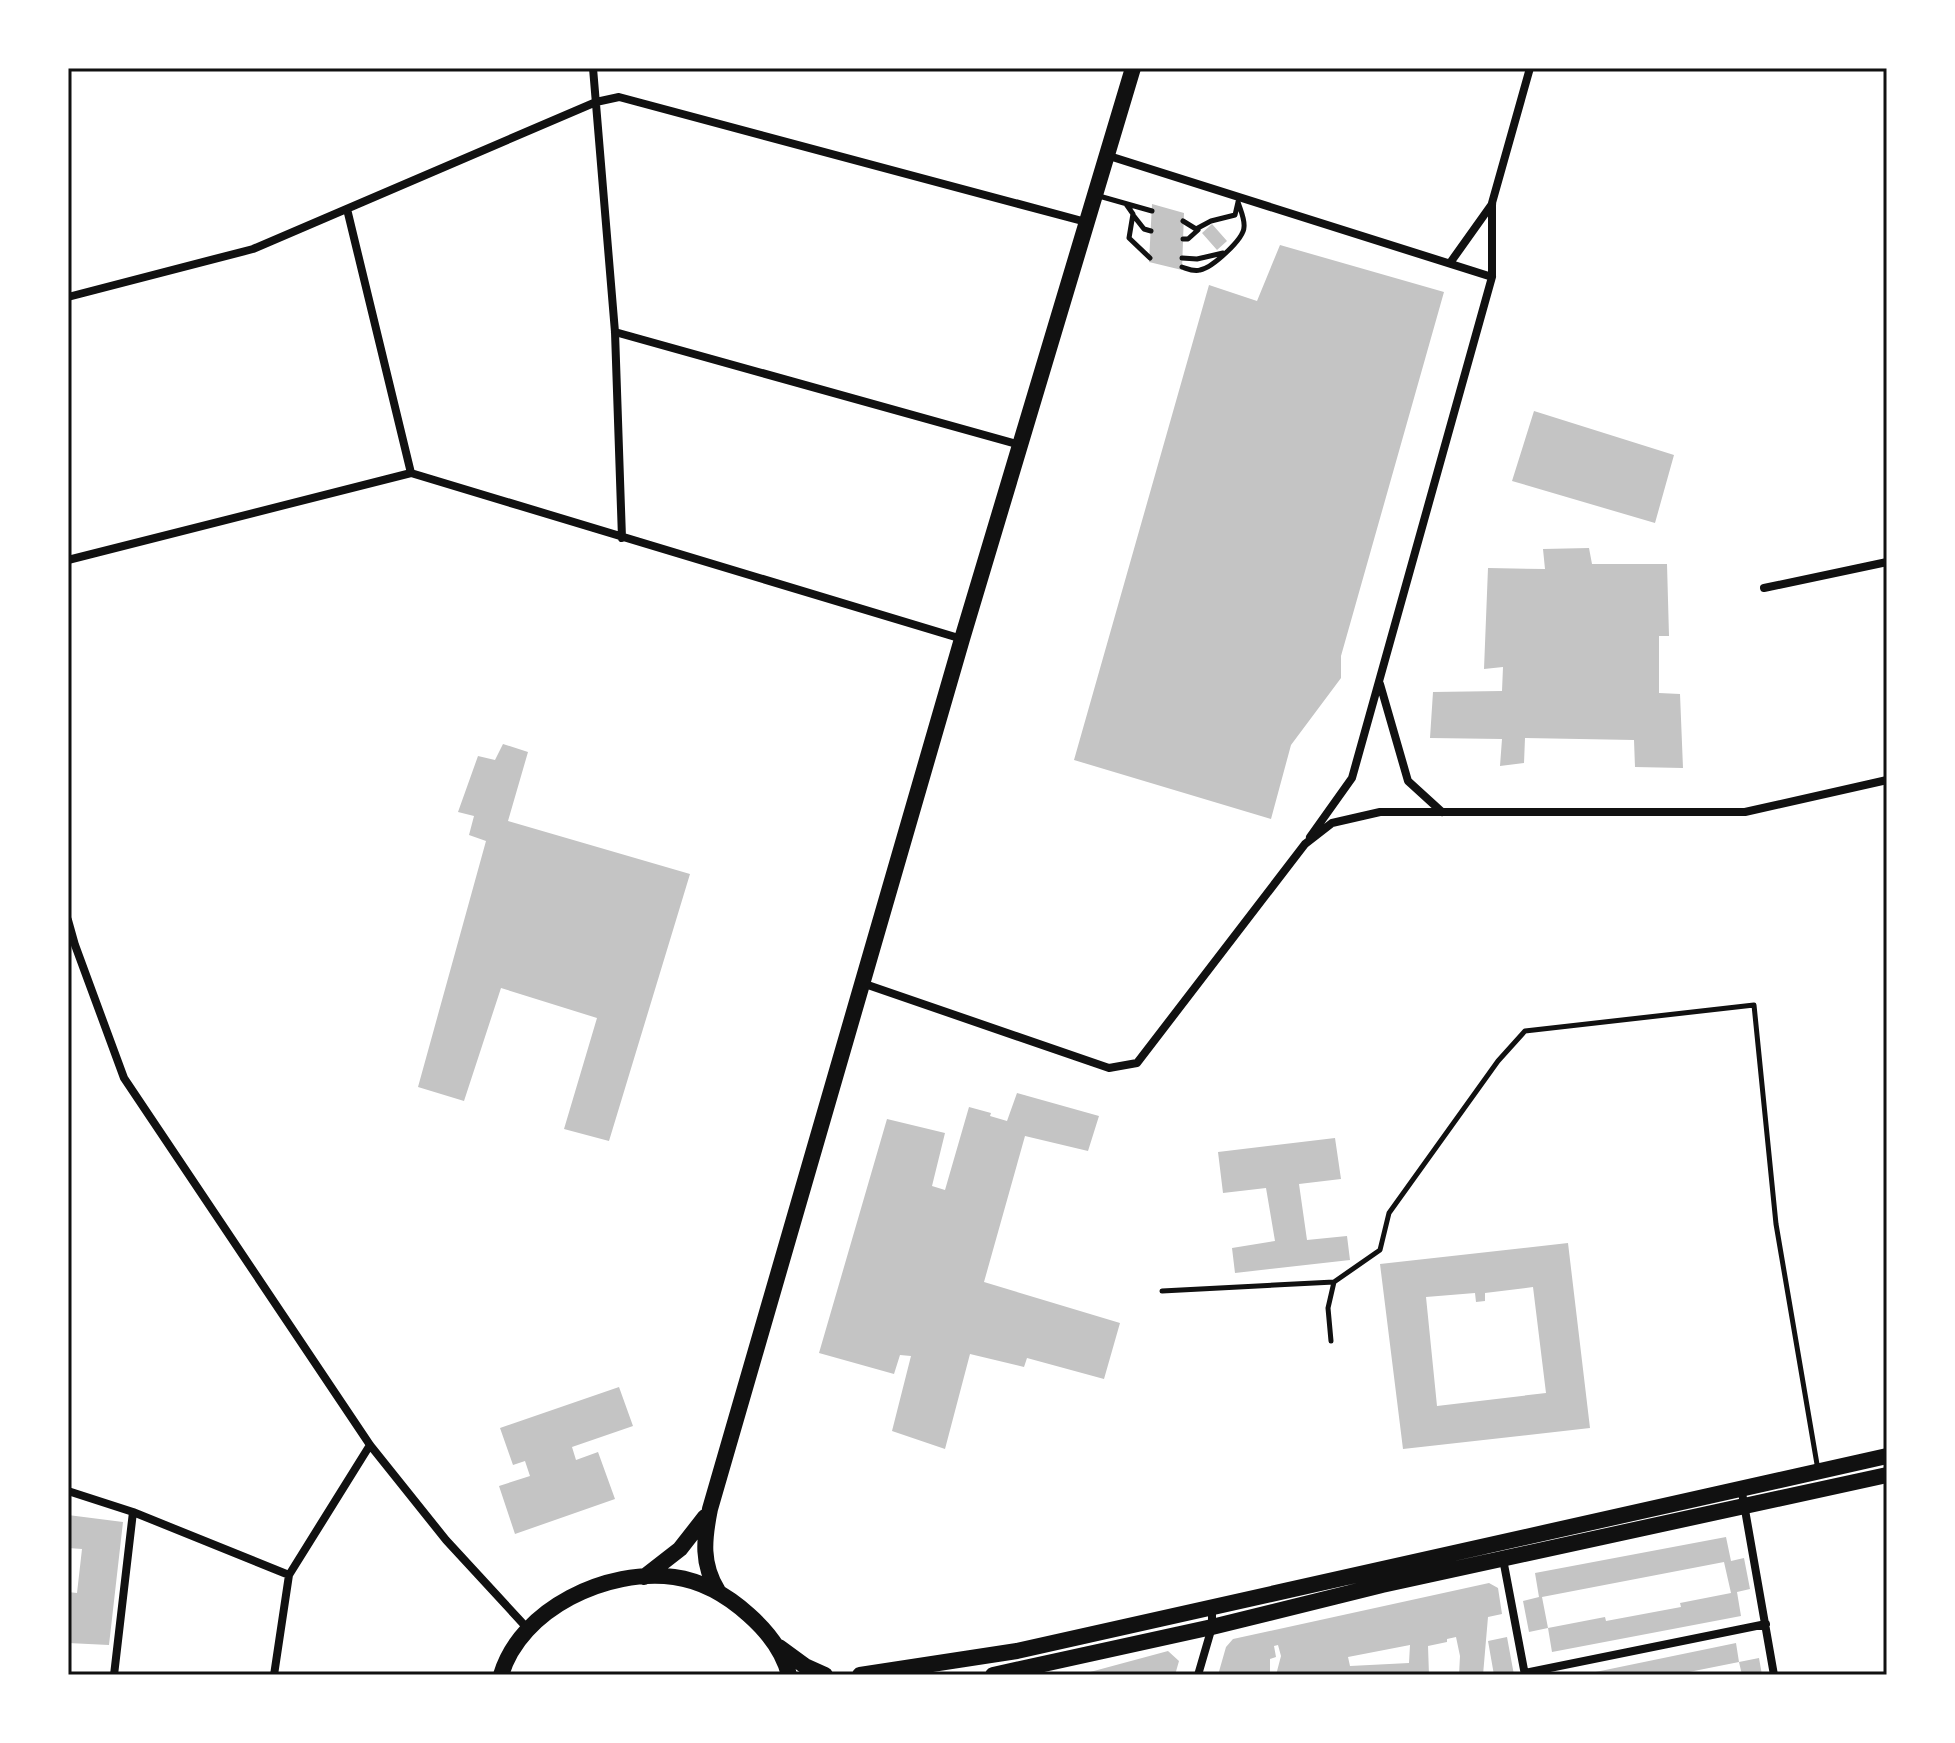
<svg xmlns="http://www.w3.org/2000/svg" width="1955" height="1743" font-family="'Titillium Web',sans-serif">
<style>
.building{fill:#c4c4c4;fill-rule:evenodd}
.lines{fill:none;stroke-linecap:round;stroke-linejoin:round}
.service{stroke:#111;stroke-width:5}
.minor{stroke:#111;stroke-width:8}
.primary{stroke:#111;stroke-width:16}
.trunk{stroke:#111;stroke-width:16}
.neatline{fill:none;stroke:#111;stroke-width:3}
</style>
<rect width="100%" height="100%" fill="#fff"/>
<path class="building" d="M1152 204 1184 213 1182 270 1149 262Z
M1212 224 1227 241 1217 250 1202 233Z
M1280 245 1444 292 1341 656V678L1291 745 1271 819 1074 760 1209 285 1257 301Z
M1534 411 1674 455 1655 523 1512 481Z
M1589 548 1592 564H1667L1669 636H1659V693L1680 694 1683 768 1635 767 1634 740 1525 738 1524 763 1500 766 1502 739 1430 738 1433 692 1502 691 1503 667 1484 669 1488 568 1545 569 1543 549Z
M503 744 528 752 508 821 690 874 609 1141 564 1129 597 1018 501 988 464 1101 418 1087 486 841 469 835 474 816 458 812 478 756 495 760Z
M1017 1093 1099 1116 1088 1151 1025 1136 984 1282 1120 1323 1104 1379 1027 1358 1024 1367 970 1354 945 1449 892 1431 911 1356 900 1355 894 1374 819 1353 887 1119 945 1133 932 1186 945 1190 969 1107 991 1113 990 1116 1007 1121Z
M1335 1138 1341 1179 1299 1184 1307 1240 1347 1236 1350 1260 1235 1273 1232 1248 1275 1241 1266 1188 1223 1193 1218 1152Z
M1568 1243 1590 1428 1403 1449 1380 1264ZM1533 1287 1546 1393 1437 1406 1426 1297 1475 1293 1476 1302 1485 1301V1293Z
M619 1387 633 1426 572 1447 576 1460 598 1452 615 1499 515 1534 499 1486 530 1476 525 1461 513 1465 500 1428Z
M68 1515 123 1522 109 1645 68 1643V1592L77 1593 82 1549 68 1548Z
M1726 1537 1731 1561 1744 1558 1750 1589 1737 1592 1741 1616 1552 1652 1548 1628 1605 1617 1606 1621 1681 1607 1680 1603 1731 1593 1724 1562 1542 1597 1548 1628 1529 1632 1523 1601 1539 1597 1535 1573Z
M1489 1583 1498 1588 1502 1614 1488 1617 1483 1675H1459L1460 1656 1456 1637 1447 1639V1642L1428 1646 1429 1675H1276L1281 1656 1278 1645 1274 1646 1276 1657 1270 1659V1675H1218L1226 1647 1233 1639ZM1410 1645 1409 1663 1350 1666 1348 1657Z
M1507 1637 1514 1675H1494L1488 1641Z
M1736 1643 1739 1662 1674 1675H1581Z
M1168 1651 1179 1661 1175 1675H1079Z
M1759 1658 1762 1675H1742L1739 1662Z"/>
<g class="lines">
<path class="service" d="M1099 196 1152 211
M1126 204 1133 214 1129 238 1150 258
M1133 215 1144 229 1151 231
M1183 221 1196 229 1211 221 1235 215 1238 202
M1183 239H1188L1198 230
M1182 258 1197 259 1223 253
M1182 267C1188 269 1194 272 1200 270 1212 268 1244 239 1244 227 1245 219 1240 209 1238 202
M1162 1291 1334 1282
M1331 1341 1328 1308 1334 1282 1380 1250 1389 1213 1498 1061 1525 1031 1754 1005 1776 1224 1818 1470"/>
<path class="minor" d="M593 68 615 332 622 538
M1106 155 1492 277
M347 209 411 473
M1450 263 1492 204
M68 297 253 249 596 102 619 97 1086 222
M615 332 1020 445
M68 560 411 473 962 639
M1764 588 1887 562
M1380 684 1408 781 1442 812
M1310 837 1352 778 1492 277V203L1530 68
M68 920 75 945 124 1078 370 1445 446 1540 528 1629
M862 983 1109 1068 1137 1063 1305 844 1332 823 1380 812H1745L1887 780
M1741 1487 1774 1675
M68 1491 133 1512 289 1575
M1503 1559 1525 1675
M1525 1673 1766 1624
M114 1675 133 1512
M274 1675 289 1575 370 1445
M1198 1675 1212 1627V1606"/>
<path class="primary" d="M644 1577 680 1549 705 1517
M718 1591C701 1564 704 1539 710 1509L962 639 1133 68
M779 1647 805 1666 825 1675
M501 1675C521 1608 608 1568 674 1577 703 1581 728 1596 749 1615 767 1631 783 1651 789 1675"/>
<path class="trunk" d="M860 1675 1017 1651 1887 1456
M993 1675 1212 1627 1382 1585 1887 1475"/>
</g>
<rect width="1955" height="1743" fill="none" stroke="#ffffff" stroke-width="140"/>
<rect x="70" y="70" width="1815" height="1603" class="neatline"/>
</svg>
